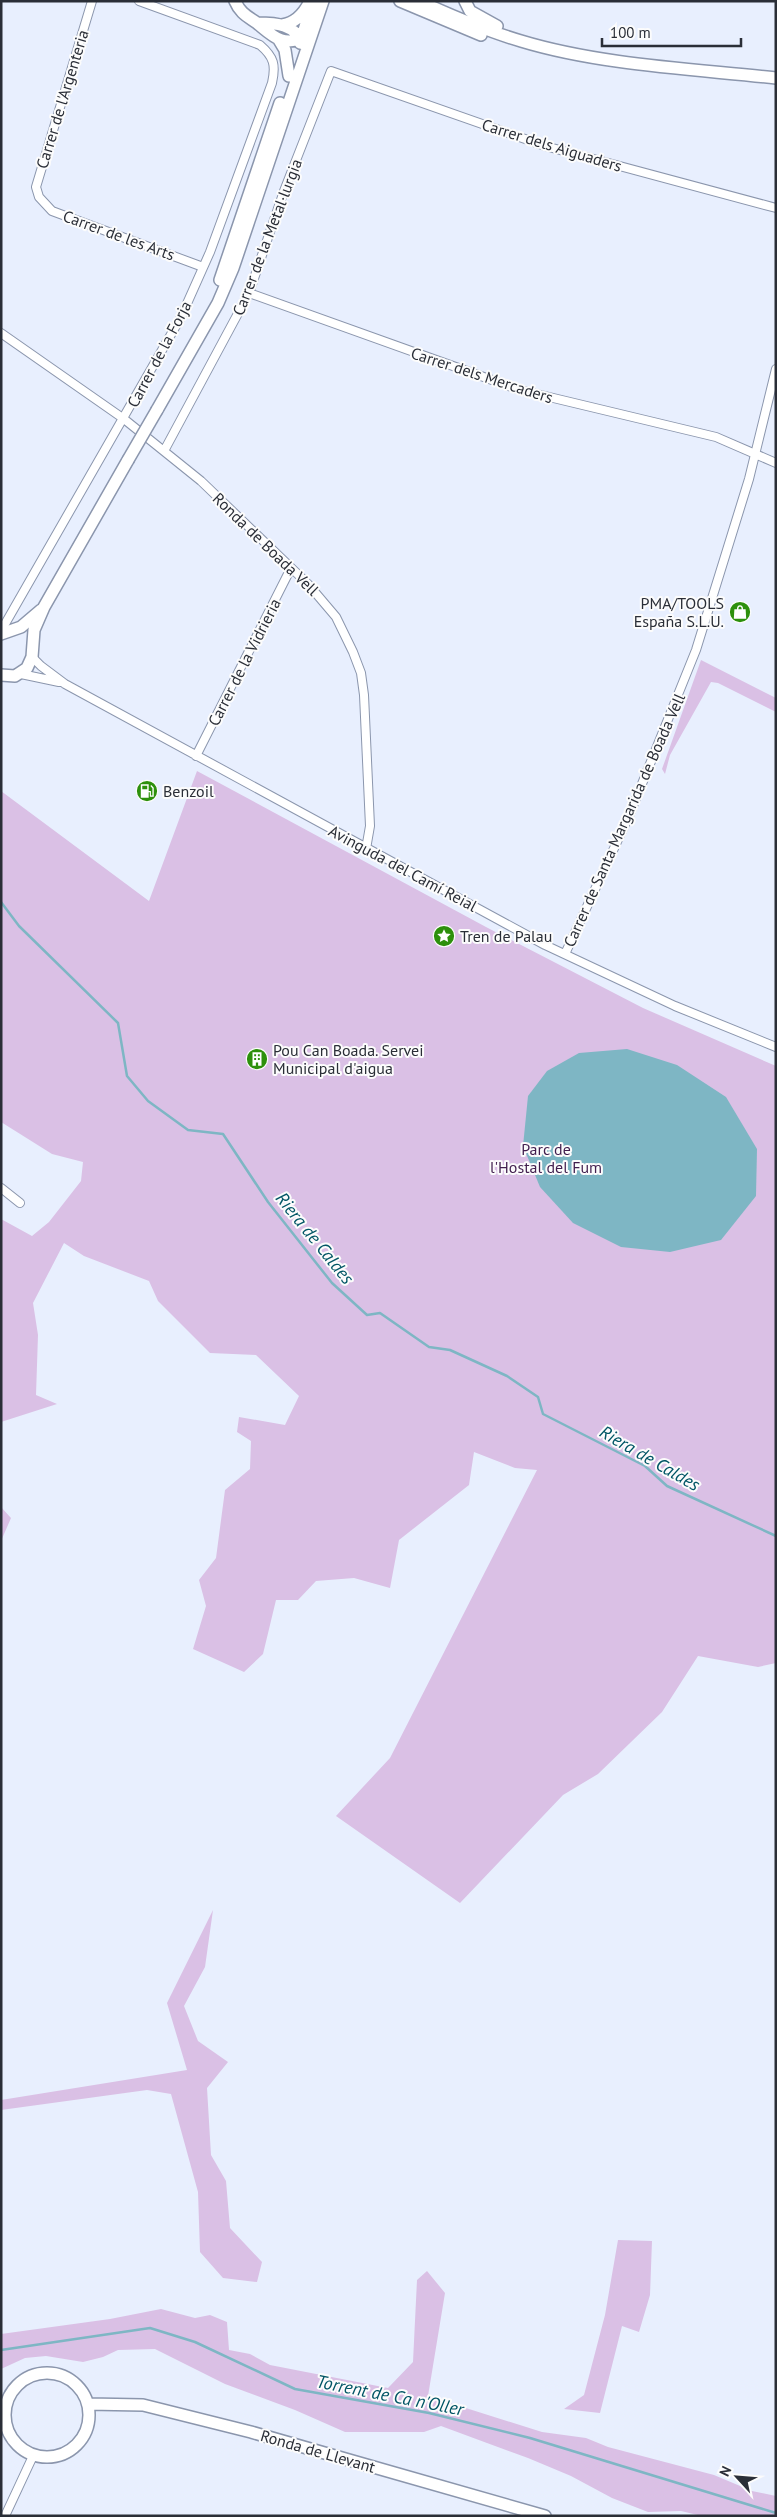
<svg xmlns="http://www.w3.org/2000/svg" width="777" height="2517" font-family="'PT Sans',sans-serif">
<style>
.green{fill:#dac0e5}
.water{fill:#7eb6c4}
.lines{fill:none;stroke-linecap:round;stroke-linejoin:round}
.stream{stroke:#7eb6c4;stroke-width:2.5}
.street-casing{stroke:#8b96ad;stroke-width:10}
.secondary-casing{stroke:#8b96ad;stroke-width:14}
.street{stroke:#fff;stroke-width:8}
.secondary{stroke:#fff;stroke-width:11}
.secondary-bridge-casing{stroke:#8b96ad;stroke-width:14;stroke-linecap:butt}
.secondary-bridge{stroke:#fff;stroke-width:11}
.labels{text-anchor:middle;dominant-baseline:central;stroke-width:4;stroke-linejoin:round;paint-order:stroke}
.street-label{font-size:16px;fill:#2a2e37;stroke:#fcfcfc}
.poi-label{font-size:16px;fill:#2a2e37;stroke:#fcfcfc;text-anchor:start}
.park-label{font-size:16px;fill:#411e4e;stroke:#fcfcfc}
.water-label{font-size:18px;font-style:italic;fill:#005565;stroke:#fcfcfc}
</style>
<rect width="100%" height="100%" fill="#e8effe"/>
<path class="green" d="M701 660 776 698V712L718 683 711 682 670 755 665 774 662 769Z
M197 771 486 927 643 1008 776 1066V1663L758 1667 698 1656 662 1712 598 1774 563 1795 460 1903 336 1816 390 1758 537 1470 515 1468 474 1452 469 1485 399 1540 390 1588 354 1578 316 1581 298 1600H276L263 1654 244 1672 193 1649 206 1606 199 1580 216 1558 225 1490 250 1469 251 1441 237 1432 239 1417 285 1425 299 1396 256 1355 210 1353 158 1301 149 1281 84 1256 64 1243 33 1303 38 1335 36 1395 57 1404 1 1422V1219L32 1236 49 1222 81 1181 83 1162 52 1154 1 1122V791L149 901Z
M1 1507 11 1518 1 1541Z
M213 1910 205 1967 184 2006 198 2041 228 2062 207 2088 211 2155 226 2181 230 2228 262 2262 257 2282 223 2278 200 2252 198 2192 171 2094 147 2090 1 2110V2100L187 2070 167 2003Z
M618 2240 652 2241 650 2295 639 2332 622 2326 600 2413 564 2409 584 2395 605 2315Z
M427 2271 445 2293 428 2396 542 2432 586 2438 608 2447 714 2475 752 2491 776 2496V2516H702L681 2511 648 2512 612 2498 571 2476 528 2458 441 2426 424 2432H345L295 2410 225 2384 155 2349 118 2350 103 2357 83 2362 46 2356 25 2358 1 2369V2334L110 2319 161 2309 195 2318 210 2315 227 2322 229 2350 250 2354 270 2365 388 2388 413 2362 417 2280Z"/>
<path class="water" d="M627 1049 677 1065 726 1097 757 1149 756 1196 721 1240 670 1252 621 1247 573 1223 540 1187 523 1146 528 1096 547 1071 579 1053Z"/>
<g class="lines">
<path class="stream" d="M1 902 19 926 118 1023 127 1076 148 1101 188 1130 223 1134 268 1202 332 1283 367 1315 380 1313 429 1347 450 1350 507 1376 538 1397 543 1414 645 1466 667 1486 776 1536
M1 2350 150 2328 195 2342 295 2389 429 2413 530 2438 776 2513"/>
<g class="street-casing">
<path id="street" d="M92 1 36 187 39 197 52 211 203 267
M249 293 520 390 716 437 776 463
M1 333 124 419 201 481 308 584 336 617 353 652 361 673 364 695 370 826 366 849
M164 451 249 293 284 191 331 71 545 146 776 208
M1 631 181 317 210 252 272 83C276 65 274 57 260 45L139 1
M32 657 41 666 65 684 545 945 675 1006 776 1047
M21 674 59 682
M196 756 291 568
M565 954 629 816 696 650 749 479 776 369
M1 1188 20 1203
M5 2516 33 2456"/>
</g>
<g class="secondary-casing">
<path id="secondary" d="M235 1C240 13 247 16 257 23 274 37 282 47 306 37
M400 1 481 35
M419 1C452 16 486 31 521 41 600 65 694 69 776 78
M465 1 470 11 497 26
M257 23C276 23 295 24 303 44
M282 25C295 23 303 15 309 3
M279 40 285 50 289 76
M300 43 313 1
M220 280 280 103
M157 410 218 303 233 268 323 1
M1 634 21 627 41 610
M1 675 15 676 27 668 32 657 34 630 44 607 128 460
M5 2415a42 42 0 1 1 84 0a42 42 0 1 1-84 0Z
M88 2404 143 2405 251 2432 545 2516"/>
</g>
<use href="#street" class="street"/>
<use href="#secondary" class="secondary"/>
<g class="secondary-bridge-casing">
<path id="secondary-bridge" d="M128 460 157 410"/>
</g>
<use href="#secondary-bridge" class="secondary-bridge"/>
</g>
<defs>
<g id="shop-disc" transform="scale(1.125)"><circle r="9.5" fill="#2d900c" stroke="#fcfcfc"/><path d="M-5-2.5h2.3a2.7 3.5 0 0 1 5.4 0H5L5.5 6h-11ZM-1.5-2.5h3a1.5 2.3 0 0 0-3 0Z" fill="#fff"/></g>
<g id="fuel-disc" transform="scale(1.125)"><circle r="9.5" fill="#2d900c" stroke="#fcfcfc"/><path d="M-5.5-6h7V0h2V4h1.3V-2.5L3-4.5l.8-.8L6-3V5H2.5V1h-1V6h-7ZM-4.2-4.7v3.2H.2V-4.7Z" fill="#fff"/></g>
<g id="sight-disc" transform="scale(1.125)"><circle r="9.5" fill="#2d900c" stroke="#fcfcfc"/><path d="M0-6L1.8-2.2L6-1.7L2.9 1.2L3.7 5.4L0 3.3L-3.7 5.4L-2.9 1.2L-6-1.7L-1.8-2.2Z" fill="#fff"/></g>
<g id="building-disc" transform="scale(1.125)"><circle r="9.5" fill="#2d900c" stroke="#fcfcfc"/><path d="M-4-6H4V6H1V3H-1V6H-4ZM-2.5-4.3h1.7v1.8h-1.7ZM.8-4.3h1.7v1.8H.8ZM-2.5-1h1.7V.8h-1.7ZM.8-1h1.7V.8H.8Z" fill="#fff"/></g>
</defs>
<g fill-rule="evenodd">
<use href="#shop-disc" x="740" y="612"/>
<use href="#fuel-disc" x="147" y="791"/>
<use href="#sight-disc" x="444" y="936"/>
<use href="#building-disc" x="257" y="1059"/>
</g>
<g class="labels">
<g class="street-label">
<text transform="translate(62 99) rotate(-73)">Carrer de l'Argenteria</text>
<text transform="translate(552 145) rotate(17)">Carrer dels Aiguaders</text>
<text transform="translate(119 235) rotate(20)">Carrer de les Arts</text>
<text transform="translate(267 237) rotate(-69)">Carrer de la Metal·lurgia</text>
<text transform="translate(159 354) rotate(-62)">Carrer de la Forja</text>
<text transform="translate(482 375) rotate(18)">Carrer dels Mercaders</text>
<text transform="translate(266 544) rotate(44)">Ronda de Boada Vell</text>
<text transform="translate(244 662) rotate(-63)">Carrer de la Vidrieria</text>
<text transform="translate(624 820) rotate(-66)">Carrer de Santa Margarida de Boada Vell</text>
<text transform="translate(403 868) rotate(28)">Avinguda del Camí Reial</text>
<text transform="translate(318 2451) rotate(16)">Ronda de Llevant</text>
</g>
<g class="poi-label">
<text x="724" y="603" text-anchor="end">PMA/TOOLS<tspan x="724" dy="18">España S.L.U.</tspan></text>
<text x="163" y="791">Benzoil</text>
<text x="460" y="936">Tren de Palau</text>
<text x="273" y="1050">Pou Can Boada. Servei<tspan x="273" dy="18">Municipal d'aigua</tspan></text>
</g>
<g class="park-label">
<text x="546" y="1149">Parc de<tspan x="546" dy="18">l'Hostal del Fum</tspan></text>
</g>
<g class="water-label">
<text transform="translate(315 1238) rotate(51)">Riera de Caldes</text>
<text transform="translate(650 1458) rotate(30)">Riera de Caldes</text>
<text transform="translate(390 2395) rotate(11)">Torrent de Ca n'Oller</text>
</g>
</g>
<rect width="777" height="2517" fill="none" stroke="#2a2e37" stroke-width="5"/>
<g transform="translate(737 2477) rotate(296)" stroke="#fcfcfc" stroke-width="4" paint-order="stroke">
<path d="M0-4L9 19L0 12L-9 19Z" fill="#2a2e37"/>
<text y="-8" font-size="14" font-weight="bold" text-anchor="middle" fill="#2a2e37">N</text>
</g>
<path d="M602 38v8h139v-8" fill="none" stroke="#2a2e37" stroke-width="2.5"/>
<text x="610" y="38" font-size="15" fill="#2a2e37" stroke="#fcfcfc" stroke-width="4" paint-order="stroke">100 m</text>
</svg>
